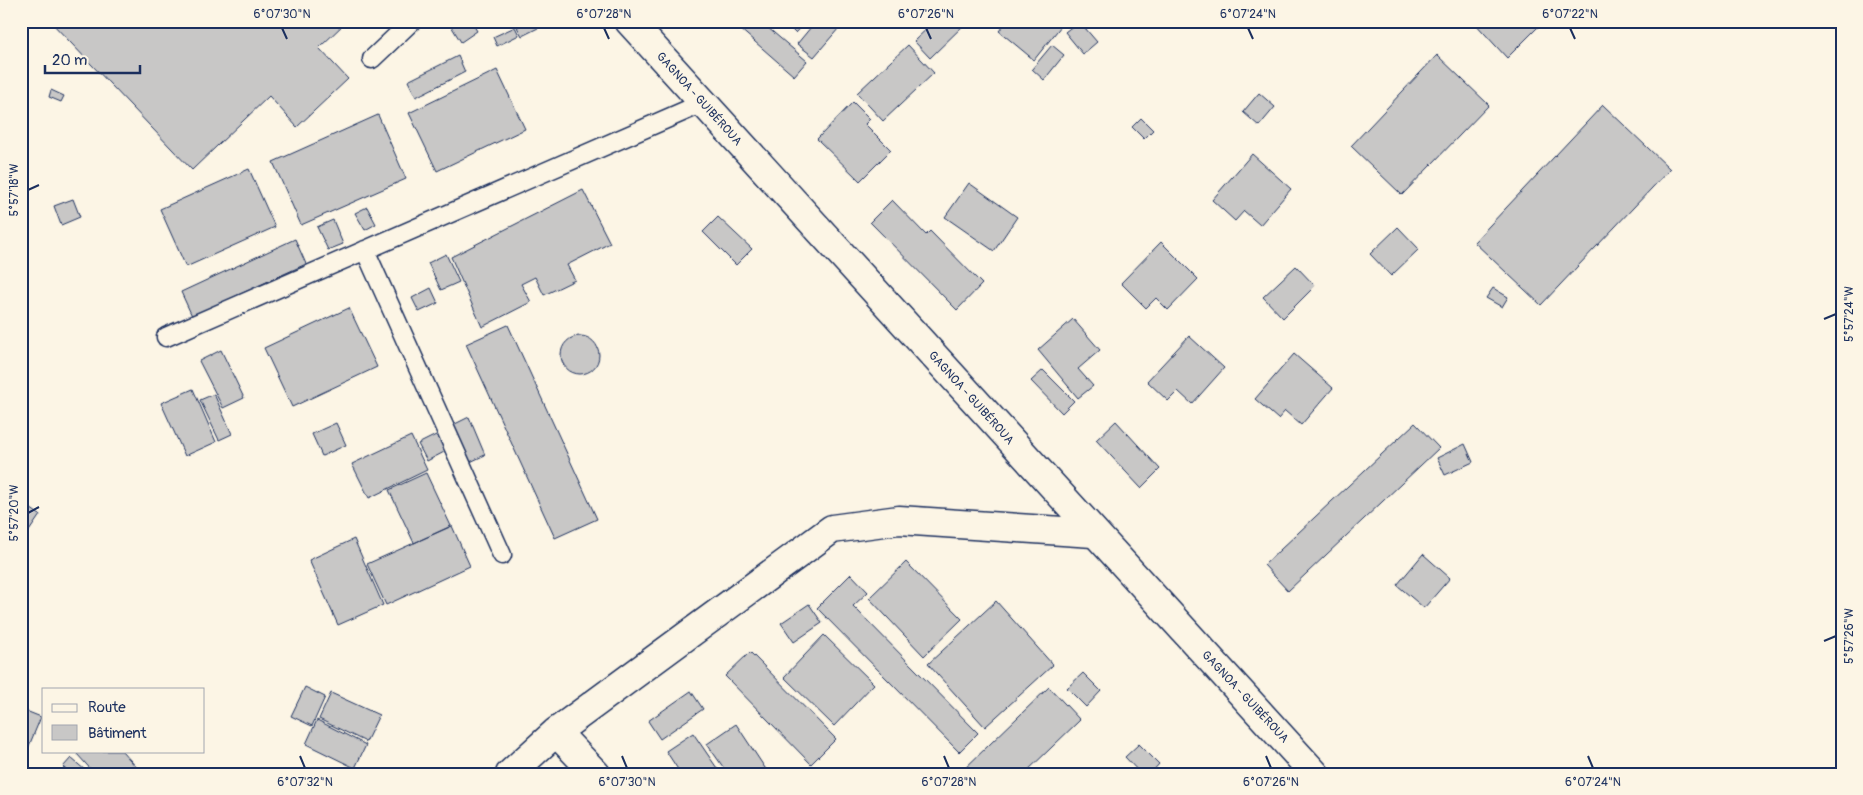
<svg xmlns="http://www.w3.org/2000/svg" width="1863" height="795" font-family="Pangolin,sans-serif">
<style>
.building{fill:#c8c7c6;stroke:#1b2f5e}
.lines{fill:none;stroke-linecap:round;stroke-linejoin:round}
.service-casing{stroke:#1b2f5e;stroke-width:21}
.minor-casing{stroke:#1b2f5e;stroke-width:31}
.primary-casing{stroke:#1b2f5e;stroke-width:31}
.service{stroke:#fcf5e5;stroke-width:18}
.minor{stroke:#fcf5e5;stroke-width:28}
.primary{stroke:#fcf5e5;stroke-width:28}
.ticks{fill:none;stroke:#1b2f5e;stroke-width:2}
.labels{text-anchor:middle;dominant-baseline:central;stroke-width:4;stroke-linejoin:round;paint-order:stroke}
.street-label{font-size:12px;fill:#1b2f5e;stroke:#fcf5e5}
.neatline{fill:none;stroke:#1b2f5e;stroke-width:2}
.ticks-label{font-size:12px;text-anchor:middle;fill:#1b2f5e}
</style>
<rect width="100%" height="100%" fill="#fcf5e5"/>
<filter id="ink" filterUnits="userSpaceOnUse"><feTurbulence type="fractalNoise" baseFrequency=".02" numOctaves="2"/><feDisplacementMap in="SourceGraphic" scale="10" xChannelSelector="R" yChannelSelector="G"/><feConvolveMatrix kernelMatrix="1 2 1 2 8 2 1 2 1" color-interpolation-filters="sRGB"/></filter>
<g filter="url(#ink)">
<path class="building" d="M50 21H347L319 48 348 79 297 127 269 96 192 170Z
M448 21H471L477 31 461 42Z
M529 21H540L542 26 522 36 517 27Z
M731 21H760L807 61 794 76Z
M783 21H806L795 33Z
M816 21H845L814 57 797 44Z
M935 21H968L930 58 914 41Z
M1007 21H1065L1034 60 999 31Z
M1079 21 1097 42 1083 54 1065 32Z
M1473 21H1544L1507 58Z
M515 27 519 35 497 46 493 37Z
M908 45 934 73 883 121 857 93Z
M1052 45 1064 55 1044 80 1032 69Z
M1437 55 1489 105 1402 195 1351 146Z
M458 56 465 72 416 97 408 81Z
M497 70 525 129 437 171 409 113Z
M51 90 64 96 61 102 49 97Z
M1259 93 1275 107 1259 126 1243 112Z
M853 102 870 119 865 124 891 150 860 181 817 139Z
M1603 105 1670 169 1541 305 1474 242Z
M378 115 406 179 301 225 273 162Z
M1141 118 1153 130 1144 139 1132 127Z
M1252 154 1291 189 1260 225 1244 211 1235 221 1212 200Z
M249 169 275 227 186 267 160 209Z
M969 183 1017 217 994 251 945 217Z
M583 190 610 243 567 265 575 280 544 295 535 277 521 284 531 302 482 327 451 257Z
M73 199 80 217 61 225 54 206Z
M892 200 926 235 930 231 982 284 957 310 870 222Z
M367 207 376 224 365 230 355 213Z
M718 217 752 249 736 265 703 232Z
M333 220 343 244 328 250 317 227Z
M1398 227 1419 249 1391 276 1370 254Z
M295 239 306 264 192 316 181 292Z
M1161 242 1198 279 1168 310 1156 298 1146 308 1121 283Z
M446 254 459 282 441 290 428 263Z
M1296 266 1315 286 1283 318 1263 297Z
M431 288 438 303 419 312 412 298Z
M1493 288 1508 297 1502 307 1486 298Z
M349 308 377 367 292 407 264 348Z
M1073 319 1100 350 1078 369 1093 386 1078 398 1038 350Z
M508 325 597 519 555 538 466 344Z
M561 355a19 19 0 1 1 38 0a19 19 0 1 1-38 0Z
M1189 336 1224 368 1192 404 1178 391 1168 401 1147 381Z
M221 350 244 398 223 408 199 361Z
M1294 354 1333 388 1301 425 1285 411 1278 419 1255 399Z
M1043 370 1074 401 1062 413 1031 381Z
M193 389 216 442 185 456 161 403Z
M214 394 232 434 219 440 200 400Z
M469 417 485 455 466 464 449 427Z
M1116 421 1160 469 1141 488 1096 440Z
M336 423 346 445 322 456 312 434Z
M1415 423 1439 448 1288 591 1264 565Z
M438 434 446 451 427 461 418 444Z
M411 436 427 470 369 498 352 464Z
M1465 444 1473 462 1445 475 1437 458Z
M426 473 451 526 414 543 389 490Z
M21 502 40 515 21 543Z
M452 526 470 566 386 605 367 564Z
M354 539 383 605 338 625 309 560Z
M1423 554 1450 578 1424 608 1397 585Z
M906 562 962 619 924 656 869 598Z
M851 574 868 592 853 606 978 733 959 752 817 608Z
M996 601 1053 665 985 727 928 664Z
M809 604 822 623 794 642 781 623Z
M824 635 874 684 834 726 784 677Z
M750 652 836 739 811 764 725 676Z
M1083 673 1101 691 1086 707 1067 688Z
M305 687 325 697 312 726 291 716Z
M1049 687 1080 720 1024 774H959Z
M691 691 703 709 660 739 648 721Z
M331 693 379 715 366 742 319 719Z
M21 709 41 717 26 753 21 751Z
M317 720 366 745 355 768 306 744Z
M736 724 769 774H728L707 744Z
M693 733 721 774H681L666 751Z
M1139 744 1159 764 1150 774H1141L1125 757Z
M81 751H122L139 770 134 774H95L77 754Z
M71 758 86 771 83 774H71L63 767Z"/>
<g class="lines">
<g class="service-casing">
<path id="service" d="M372 59 412 21
M365 250 502 555
M166 337 703 103"/>
</g>
<g class="minor-casing">
<path id="minor" d="M556 732 596 774
M510 774 556 732 832 529 899 520 1093 533"/>
</g>
<g class="primary-casing">
<path id="primary" d="M629 21 1315 774"/>
</g>
<use href="#service" class="service"/>
<use href="#minor" class="minor"/>
<use href="#primary" class="primary"/>
</g>
</g>
<path class="ticks" d="M282 28 287 39M604 28 609 39M926 28 931 39M1248 28 1253 39M1570 28 1575 39M28 190 39 185M1824 319 1836 314M28 513 39 507M1824 641 1836 636M300 756 305 768M622 756 627 768M944 756 949 768M1266 756 1271 768M1588 756 1593 768"/>
<g class="labels">
<g class="street-label">
<text transform="translate(699 99) rotate(48)">GAGNOA - GUIBÉROUA</text>
<text transform="translate(971 398) rotate(48)">GAGNOA - GUIBÉROUA</text>
<text transform="translate(1245 697) rotate(47)">GAGNOA - GUIBÉROUA</text>
</g>
</g>
<rect width="1863" height="795" fill="none" stroke="#fcf5e5" stroke-width="55"/>
<rect x="42" y="688" width="162" height="65" fill="#fcf5e5" stroke="#a2a6af"/>
<rect x="52" y="704" width="25" height="8" fill="#fcf5e5" stroke="#a2a6af"/>
<text x="88" y="712" font-size="15" fill="#1b2f5e">Route</text>
<rect x="52" y="725" width="25" height="15" fill="#c8c7c6" stroke="#a2a6af"/>
<text x="88" y="738" font-size="15" fill="#1b2f5e">Bâtiment</text>
<path d="M45 65v8h95v-8" fill="none" stroke="#1b2f5e" stroke-width="2.5"/>
<text x="52" y="65" font-size="15" fill="#1b2f5e" stroke="#fcf5e5" stroke-width="4" paint-order="stroke">20 m</text>
<rect x="28" y="28" width="1808" height="740" class="neatline"/>
<g class="ticks-label">
<text x="282" y="18">6°07'30"N</text>
<text x="604" y="18">6°07'28"N</text>
<text x="926" y="18">6°07'26"N</text>
<text x="1248" y="18">6°07'24"N</text>
<text x="1570" y="18">6°07'22"N</text>
<text transform="translate(14 190) rotate(-90)" y="4">5°57'18"W</text>
<text transform="translate(1849 314) rotate(-90)" y="4">5°57'24"W</text>
<text transform="translate(14 513) rotate(-90)" y="4">5°57'20"W</text>
<text transform="translate(1849 636) rotate(-90)" y="4">5°57'26"W</text>
<text x="305" y="786">6°07'32"N</text>
<text x="627" y="786">6°07'30"N</text>
<text x="949" y="786">6°07'28"N</text>
<text x="1271" y="786">6°07'26"N</text>
<text x="1593" y="786">6°07'24"N</text>
</g>
</svg>
